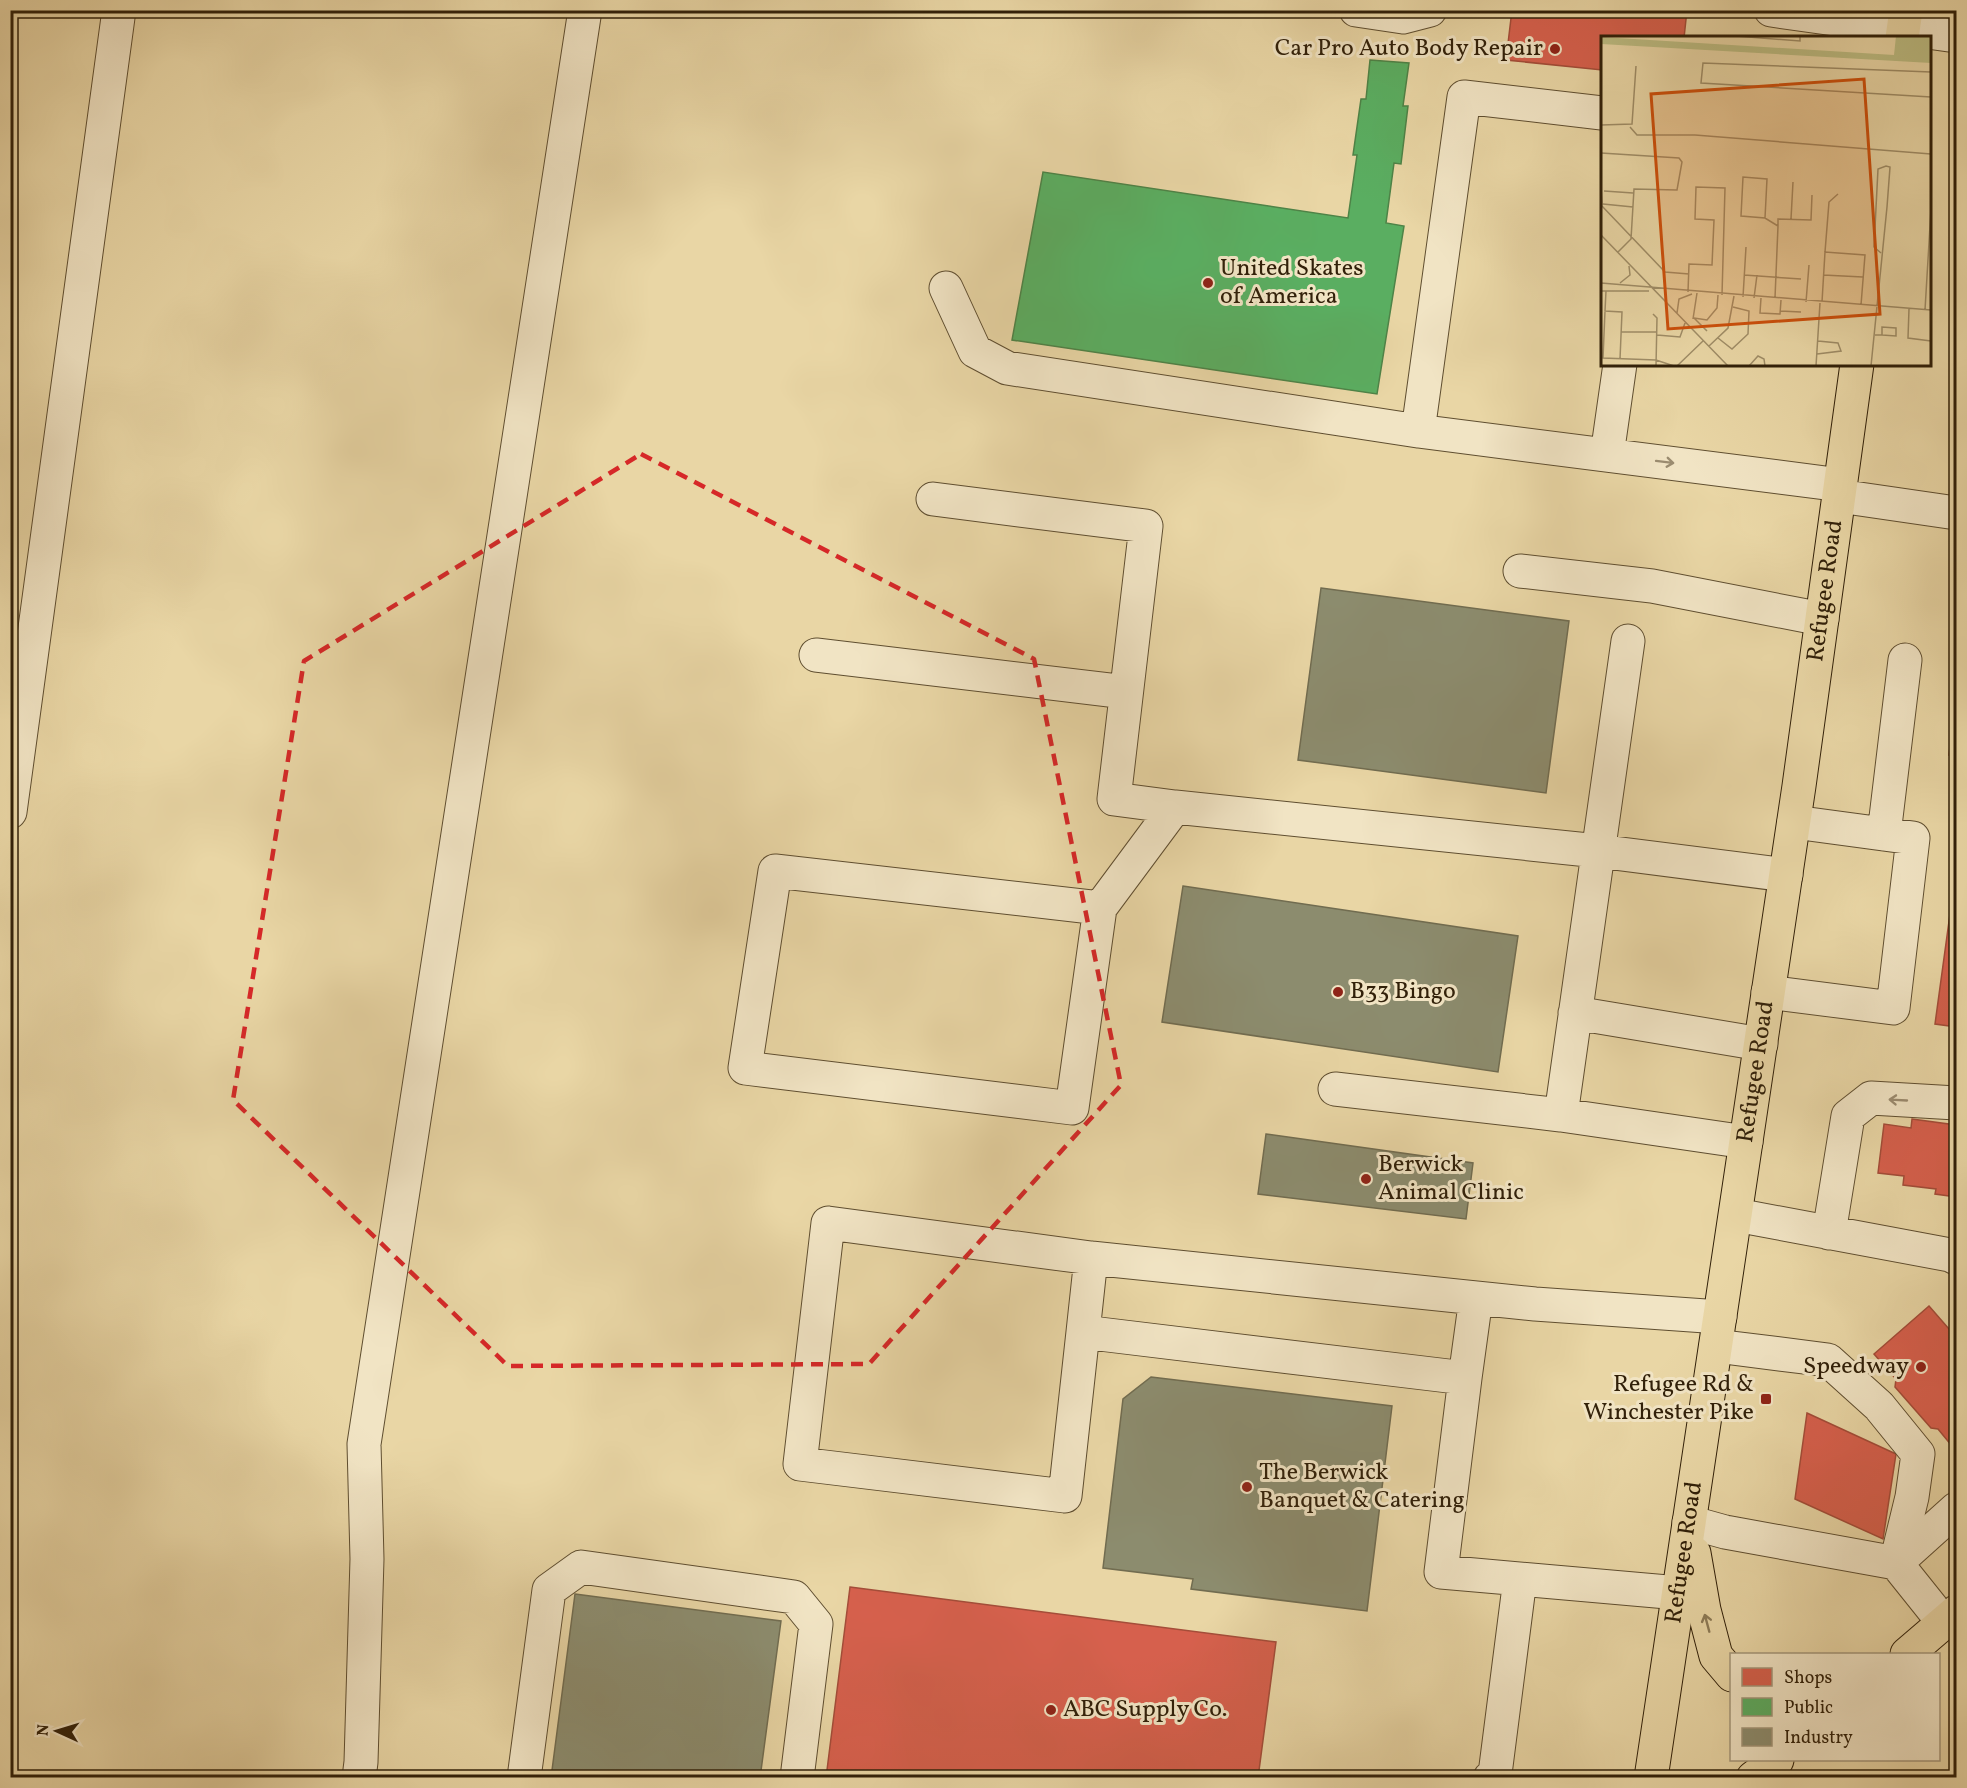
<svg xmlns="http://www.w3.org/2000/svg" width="1967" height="1788" font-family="Vollkorn,serif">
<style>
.shops{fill:#d6604d;stroke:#a44d39;stroke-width:1.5}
.public{fill:#5aae61;stroke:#4e8347;stroke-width:1.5}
.industry{fill:#8c8c6e;stroke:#716c50;stroke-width:1.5}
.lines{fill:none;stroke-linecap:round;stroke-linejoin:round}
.minor-casing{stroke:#5f4e30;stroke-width:35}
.major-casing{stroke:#312009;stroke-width:35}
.minor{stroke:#f1e4c4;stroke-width:33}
.major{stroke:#e9d6a5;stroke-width:33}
.oneway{stroke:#9b8c70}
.oneway2{stroke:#8d7b57}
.marked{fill:none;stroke:#d62828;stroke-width:4.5;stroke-dasharray:12 8;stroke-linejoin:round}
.poi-dot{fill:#8f2418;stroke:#f1e4c4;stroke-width:2}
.labels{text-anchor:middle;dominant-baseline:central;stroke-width:6;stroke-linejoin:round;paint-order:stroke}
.poi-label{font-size:24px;fill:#312009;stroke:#f1e4c4;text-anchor:start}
.street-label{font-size:24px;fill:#312009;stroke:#f1e4c4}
.inset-road{fill:none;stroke:#9f8d67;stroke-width:1.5}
.view{fill:#cd500c;fill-opacity:0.15;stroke:#cd500c;stroke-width:3}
.inset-edge{fill:none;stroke:#312009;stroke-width:3}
</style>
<rect width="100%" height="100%" fill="#e9d6a5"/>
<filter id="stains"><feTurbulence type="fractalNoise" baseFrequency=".00333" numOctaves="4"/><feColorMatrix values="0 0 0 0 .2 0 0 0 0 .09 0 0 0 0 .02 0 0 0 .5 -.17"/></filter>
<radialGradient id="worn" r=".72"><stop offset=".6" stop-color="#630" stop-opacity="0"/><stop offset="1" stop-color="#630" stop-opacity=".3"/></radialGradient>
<path class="shops" d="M1512 10H1687L1684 38H1602V70L1506 60Z
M1956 690V756L1949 755Z
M1956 870V1027L1935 1024Z
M1912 1119 1956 1125V1197L1935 1194 1936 1189 1903 1185 1904 1176 1878 1173 1884 1124 1911 1128Z
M1929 1306 1956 1337V1451L1938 1429 1931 1428 1895 1387 1896 1379 1874 1354Z
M1807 1413 1896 1454 1883 1539 1795 1499Z
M850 1587 1276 1642 1258 1778H826Z"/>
<path class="public" d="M1370 60 1409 63 1403 106H1408L1401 164 1394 163 1386 223 1404 226 1377 394 1012 340 1043 172 1348 218 1357 155H1353L1361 99H1366Z"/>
<path class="industry" d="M1321 588 1569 621 1546 793 1298 760Z
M1183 886 1518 936 1498 1072 1162 1022Z
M1266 1134 1473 1163 1466 1219 1258 1194Z
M1151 1377 1392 1406 1367 1611 1191 1589 1193 1579 1103 1568 1123 1399Z
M575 1594 781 1621 760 1778H551Z"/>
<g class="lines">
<g class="minor-casing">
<path id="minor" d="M1356 10 1403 17 1430 10
M1771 10 1956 36
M1602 113 1464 97 1418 431 1841 485
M946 288 975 351 1007 368 1418 431
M1607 455 1620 364
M1839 496 1956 513
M933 499 1146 526 1114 799 1175 807
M1520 571 1652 586 1822 619
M816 655 1126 692
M10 812 119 10
M1884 834 1905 660
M1100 908 775 871 745 1068 1072 1108 1100 908 1175 807 1598 851 1786 875
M1768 992 1893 1008 1913 838 1794 822
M1575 1013 1761 1044
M1335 1089 1561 1115 1746 1142
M1561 1115 1628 641
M1736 1215 1950 1255 1956 1258
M1829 1233 1848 1116 1871 1098 1956 1103
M1083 1332 1091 1258
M1716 1346 1828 1360 1879 1406 1918 1454 1912 1497 1896 1563
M1465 1378 1476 1298
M1689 1522 1725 1532 1896 1563 1944 1623
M1896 1563 1956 1509
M1679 1593 1441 1572 1465 1378 1083 1332 1065 1496 800 1464 828 1223 1091 1258 1535 1304 1720 1317
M359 1778 361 1762 367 1559 364 1444 585 10
M524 1778 549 1590 581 1567 794 1597 816 1624 797 1778
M1490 1778 1495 1774 1520 1579"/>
</g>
<g class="major-casing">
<g id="major">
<path d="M1902 38 1906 10"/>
<path d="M1694 1553 1704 1610 1716 1656 1732 1675"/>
<path d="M1907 1654 1956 1612"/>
<path id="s1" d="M1651 1778 1799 786 1857 364"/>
<path d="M1753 1778 1777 1760"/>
</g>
</g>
<use href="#minor" class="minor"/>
<use href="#major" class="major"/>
</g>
<defs><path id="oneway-shaft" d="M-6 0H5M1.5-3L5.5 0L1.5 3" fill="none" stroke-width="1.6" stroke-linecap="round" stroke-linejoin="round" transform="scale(1.5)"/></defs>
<g class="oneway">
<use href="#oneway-shaft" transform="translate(1665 462) rotate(7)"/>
<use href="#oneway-shaft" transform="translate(1898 1100) rotate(-177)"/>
</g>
<use class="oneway2" href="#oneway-shaft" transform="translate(1707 1623) rotate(-105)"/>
<path class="marked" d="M641 454 1034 659 1121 1085 869 1364 508 1366 233 1100 304 661Z"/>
<g class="poi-dot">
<circle cx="1555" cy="49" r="6"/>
<circle cx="1208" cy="283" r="6"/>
<circle cx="1338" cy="992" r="6"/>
<circle cx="1366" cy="1179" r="6"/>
<circle cx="1921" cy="1367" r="6"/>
<rect x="1760" y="1393" width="12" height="12" rx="3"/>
<circle cx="1247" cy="1487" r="6"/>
<circle cx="1051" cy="1710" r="6"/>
</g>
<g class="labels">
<g class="poi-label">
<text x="1543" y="49" text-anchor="end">Car Pro Auto Body Repair</text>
<text x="1220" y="269">United Skates<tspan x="1220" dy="28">of America</tspan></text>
<text x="1350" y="992">B33 Bingo</text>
<text x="1378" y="1165">Berwick<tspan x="1378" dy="28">Animal Clinic</tspan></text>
<text x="1909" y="1367" text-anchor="end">Speedway</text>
<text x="1754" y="1385" text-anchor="end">Refugee Rd &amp;<tspan x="1754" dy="28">Winchester Pike</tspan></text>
<text x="1259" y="1473">The Berwick<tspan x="1259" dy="28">Banquet &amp; Catering</tspan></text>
<text x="1063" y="1710">ABC Supply Co.</text>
</g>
<g class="street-label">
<text stroke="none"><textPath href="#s1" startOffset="1200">Refugee Road</textPath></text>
<text stroke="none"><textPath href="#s1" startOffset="714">Refugee Road</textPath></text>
<text stroke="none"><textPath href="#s1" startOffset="228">Refugee Road</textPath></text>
</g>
</g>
<g transform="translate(1601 36)">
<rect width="330" height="330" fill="#e9d6a5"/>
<path d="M295 0H330V27L0 8V1L293 19Z" fill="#bcbc82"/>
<path class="inset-road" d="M97 0H116M135 0 199 5V0M330 36 102 27 100 47 330 61M0 89 31 88 35 30M29 91 36 99H94L330 118M0 117 78 122 81 126 76 154 33 153 30 203 17 216M0 151 1 169M3 155 32 157M2 168 32 171M0 169 64 236 88 238M164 182 166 143 142 141 140 180 164 182 177 190 174 262M190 183 192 146M177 190V183L210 184 211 159M0 199 127 330M224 216 228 166 237 158M143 239 200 243M222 239 262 241M0 247 330 274M19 247 29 239 28 230M0 255H48M5 255 4 275 21 276 19 323M87 256 88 228 111 229 113 184 94 183 95 151 124 152 121 259M142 261 145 211M153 262 156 239M160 262 159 277 179 278 180 264M205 266 208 229M221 266 224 216 264 219 260 269M308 273 307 302 330 305M324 274 330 173M4 275 2 322 55 324 73 330M179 275 200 276M76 277 78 263 91 258M52 278 56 282 55 330M93 282 106 284 116 272 117 259M93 282 106 295M92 283 96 257M20 296H56M56 299 79 301 84 287M274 299H281L295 300V292L281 291V299M117 302 131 313 147 298 148 275 132 271M108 310 127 292 133 260M216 318 240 315 237 307 217 305M76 330 102 305M148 330 157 320 163 323 164 330M215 330 219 267M270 330 286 171 289 131 285 130 277 133 273 211 280 217"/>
<path class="view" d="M263 43 279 278 67 293 50 58Z"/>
<rect width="330" height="330" class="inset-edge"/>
</g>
<rect width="1967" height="1788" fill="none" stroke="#e9d6a5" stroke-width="36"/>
<rect x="12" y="12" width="1943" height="1764" fill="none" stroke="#312009" stroke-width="3"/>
<rect x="18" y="18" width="1931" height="1752" fill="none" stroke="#312009" stroke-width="1.5"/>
<rect x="1730" y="1653" width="210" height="108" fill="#f1e4c4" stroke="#a49679" stroke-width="1.5"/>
<rect x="1742" y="1668" width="30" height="18" fill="#d6604d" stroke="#a49679" stroke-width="1.5"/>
<text x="1784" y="1683" font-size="18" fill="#312009">Shops</text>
<rect x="1742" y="1698" width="30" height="18" fill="#5aae61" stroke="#a49679" stroke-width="1.5"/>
<text x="1784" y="1713" font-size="18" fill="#312009">Public</text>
<rect x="1742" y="1728" width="30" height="18" fill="#8c8c6e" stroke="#a49679" stroke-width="1.5"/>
<text x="1784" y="1743" font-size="18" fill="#312009">Industry</text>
<g transform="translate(57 1731) rotate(274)" stroke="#f1e4c4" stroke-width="4.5" paint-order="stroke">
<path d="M0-4.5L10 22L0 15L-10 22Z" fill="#312009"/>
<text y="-9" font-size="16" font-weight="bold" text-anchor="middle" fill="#312009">N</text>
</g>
<rect width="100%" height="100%" filter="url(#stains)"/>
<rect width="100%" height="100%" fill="url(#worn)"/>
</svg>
